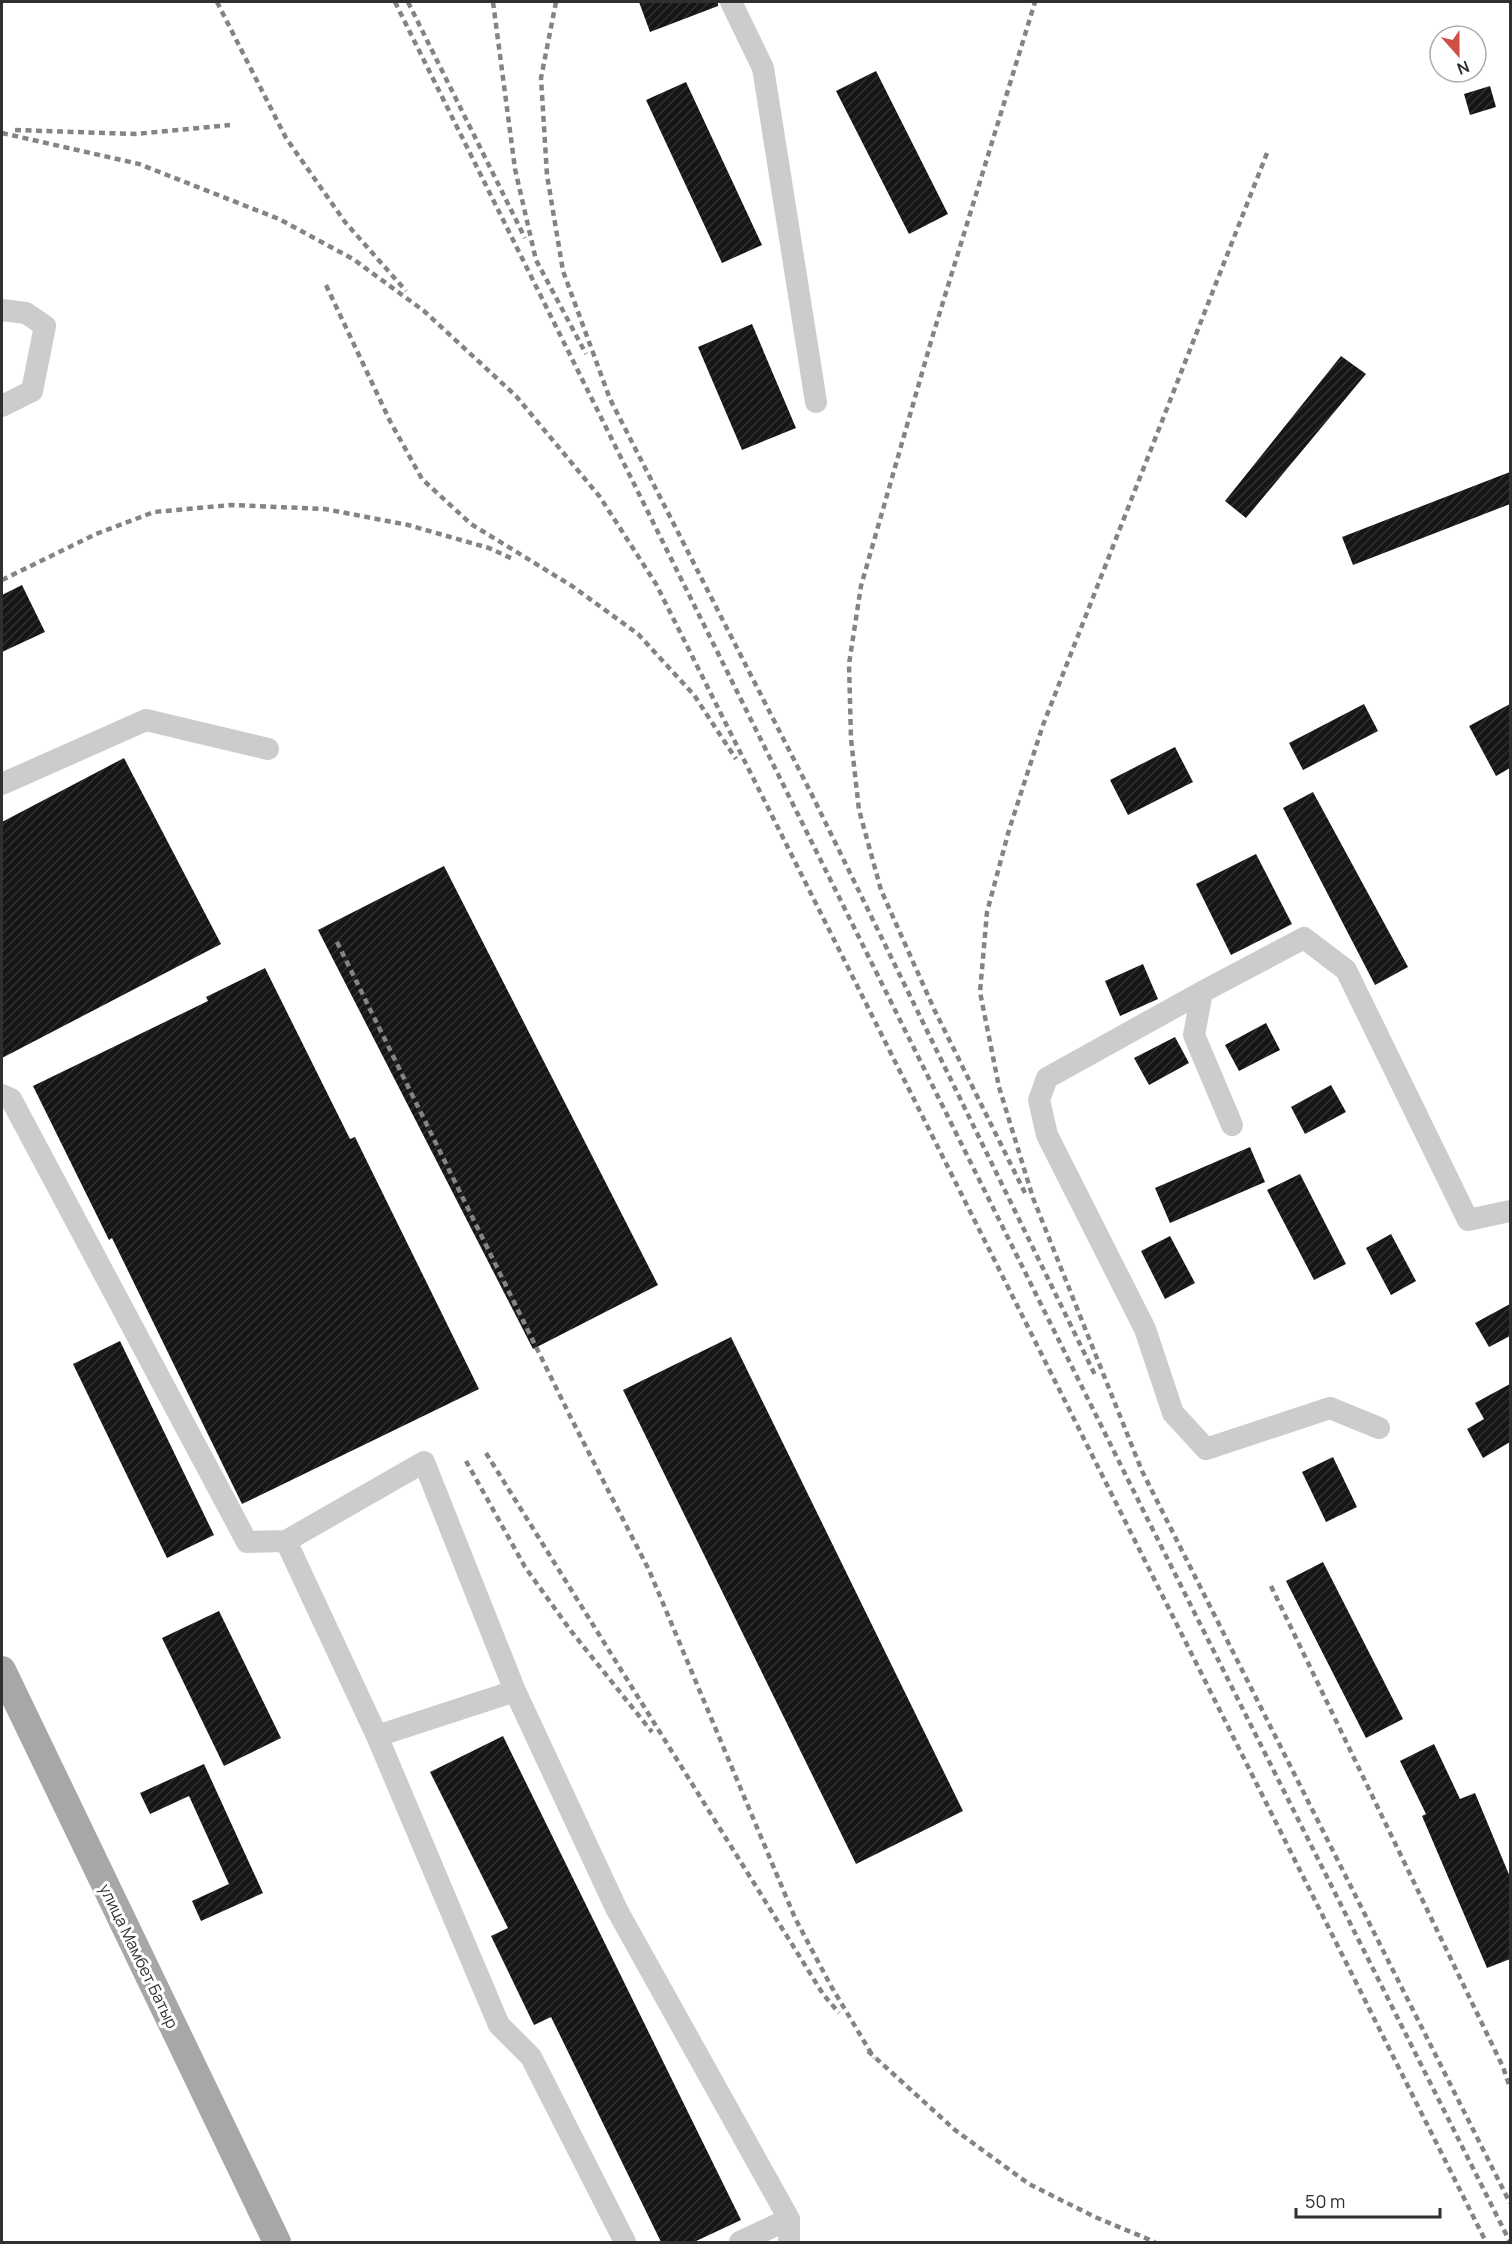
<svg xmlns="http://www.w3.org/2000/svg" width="1512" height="2244" font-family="Manrope,sans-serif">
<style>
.building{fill:url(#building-hatch)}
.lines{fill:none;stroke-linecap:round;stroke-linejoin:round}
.minor{stroke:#ccc;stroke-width:22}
.major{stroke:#a7a7a7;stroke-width:28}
.rail{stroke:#848484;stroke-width:4.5;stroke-dasharray:6 4.5;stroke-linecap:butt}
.labels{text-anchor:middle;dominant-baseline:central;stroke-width:6;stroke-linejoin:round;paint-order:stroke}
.street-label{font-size:16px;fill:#2f2f2f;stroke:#fff}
</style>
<defs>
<pattern id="building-hatch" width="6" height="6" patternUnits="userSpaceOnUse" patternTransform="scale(1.5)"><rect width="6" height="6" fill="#161616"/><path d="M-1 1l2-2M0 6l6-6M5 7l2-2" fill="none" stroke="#303030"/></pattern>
</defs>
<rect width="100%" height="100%" fill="#fff"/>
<path class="building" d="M639 2H718V6L650 32Z
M876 71 948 214 909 234 836 91Z
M686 82 762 245 722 263 646 100Z
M1490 86 1496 107 1470 115 1464 94Z
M752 324 796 428 742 450 698 347Z
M1341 356 1366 374 1246 518 1225 501Z
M1510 472V504L1353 565 1342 537Z
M22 585 45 632 2 652V595Z
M1364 704 1378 731 1303 770 1289 743Z
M1510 704V768L1496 776 1469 726Z
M1175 747 1193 782 1128 815 1110 780Z
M124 758 221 944 2 1058V822Z
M1313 792 1408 967 1375 985 1283 808Z
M1256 854 1292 924 1231 955 1196 884Z
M444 866 658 1285 533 1349 318 930Z
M1143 964 1158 999 1120 1016 1105 981Z
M265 968 350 1139 355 1137 479 1389 242 1504 112 1238 109 1240 33 1086 208 1001 206 997Z
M1266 1023 1280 1050 1239 1071 1225 1045Z
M1175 1037 1189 1063 1149 1085 1134 1058Z
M1331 1085 1346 1112 1305 1134 1291 1107Z
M1250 1147 1265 1182 1170 1223 1155 1188Z
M1300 1174 1346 1264 1314 1280 1267 1190Z
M1391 1234 1416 1281 1391 1295 1366 1248Z
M1170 1236 1195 1283 1165 1299 1141 1251Z
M1510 1304V1336L1489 1347 1475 1323Z
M731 1337 963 1811 856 1864 623 1390Z
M120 1341 214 1535 167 1558 73 1364Z
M1510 1384V1442L1483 1458 1467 1429 1484 1419 1475 1403Z
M1333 1457 1357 1507 1326 1522 1302 1472Z
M1323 1562 1403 1719 1366 1738 1286 1581Z
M219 1611 281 1738 224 1766 162 1638Z
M503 1736 741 2220 694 2242H661L551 2017 534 2025 491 1936 508 1928 430 1772Z
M1434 1744 1460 1799 1475 1793 1510 1877V1959L1487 1968 1422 1816 1426 1814 1400 1761Z
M204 1764 263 1893 201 1921 192 1901 229 1884 189 1796 150 1814 140 1793Z"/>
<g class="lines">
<path class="minor" d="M731 2 763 68 816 402
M2 310 26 313 45 326 32 391 2 406
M2 784 146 720 268 749
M1202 992 1047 1078 1039 1100 1047 1135 1145 1329 1173 1413 1206 1449 1330 1408 1379 1428
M2 1095 11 1099 247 1542 286 1541 424 1462 515 1691
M1232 1125 1194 1035 1202 992 1304 938 1346 970 1468 1220 1510 1211
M286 1541 377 1736 499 2025 531 2057 625 2242
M377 1736 515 1691 617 1910 789 2219V2242
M740 2242 789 2219"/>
<path class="major" d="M2 1670 277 2242"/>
<path class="rail" d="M217 2 286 138 345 222 406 291
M395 2 1145 1514 1510 2242
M408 2 525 238
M493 2 515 169 536 260 586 354
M556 2 541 78 547 175 563 271 610 399 812 795 1096 1377
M15 130 135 134 230 125
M2 133 139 164 279 219 353 259 424 311 516 396 600 497 656 584 1486 2242
M1267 153 1043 725 1009 830 987 912 980 992 999 1087 1033 1198 1142 1471 1510 2203
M326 285 390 421 422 479 471 524 572 586 638 634 694 695 736 759
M2 580 96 534 154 512 231 505 325 509 408 525 489 548 515 560
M337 942 571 1418 649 1570 795 1918 831 1986 874 2058
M1025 1193 934 1009 881 890 859 810 851 739 849 664 861 586 932 338 1035 2
M486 1453 823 1994 839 2013
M466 1461 525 1567 571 1631 652 1732
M1271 1586 1503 2067 1510 2088
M868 2051 955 2130 1029 2184 1095 2217 1155 2242"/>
</g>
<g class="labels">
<g class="street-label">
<text transform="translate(139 1956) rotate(64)">улица Мамбет Батыр</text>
</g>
</g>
<rect width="1512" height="2244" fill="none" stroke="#2f2f2f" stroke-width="6"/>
<g transform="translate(1458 54) rotate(159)"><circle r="28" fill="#ffffff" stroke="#acacac" stroke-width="1.5"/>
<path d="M0-4.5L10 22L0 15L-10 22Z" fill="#d04f47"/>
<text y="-9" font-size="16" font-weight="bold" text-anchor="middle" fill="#2f2f2f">N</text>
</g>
<path d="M1296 2208v9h144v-9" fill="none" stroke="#2f2f2f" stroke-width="3"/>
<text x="1305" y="2208" font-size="18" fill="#2f2f2f" stroke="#ffffff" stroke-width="4.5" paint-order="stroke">50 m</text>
</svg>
